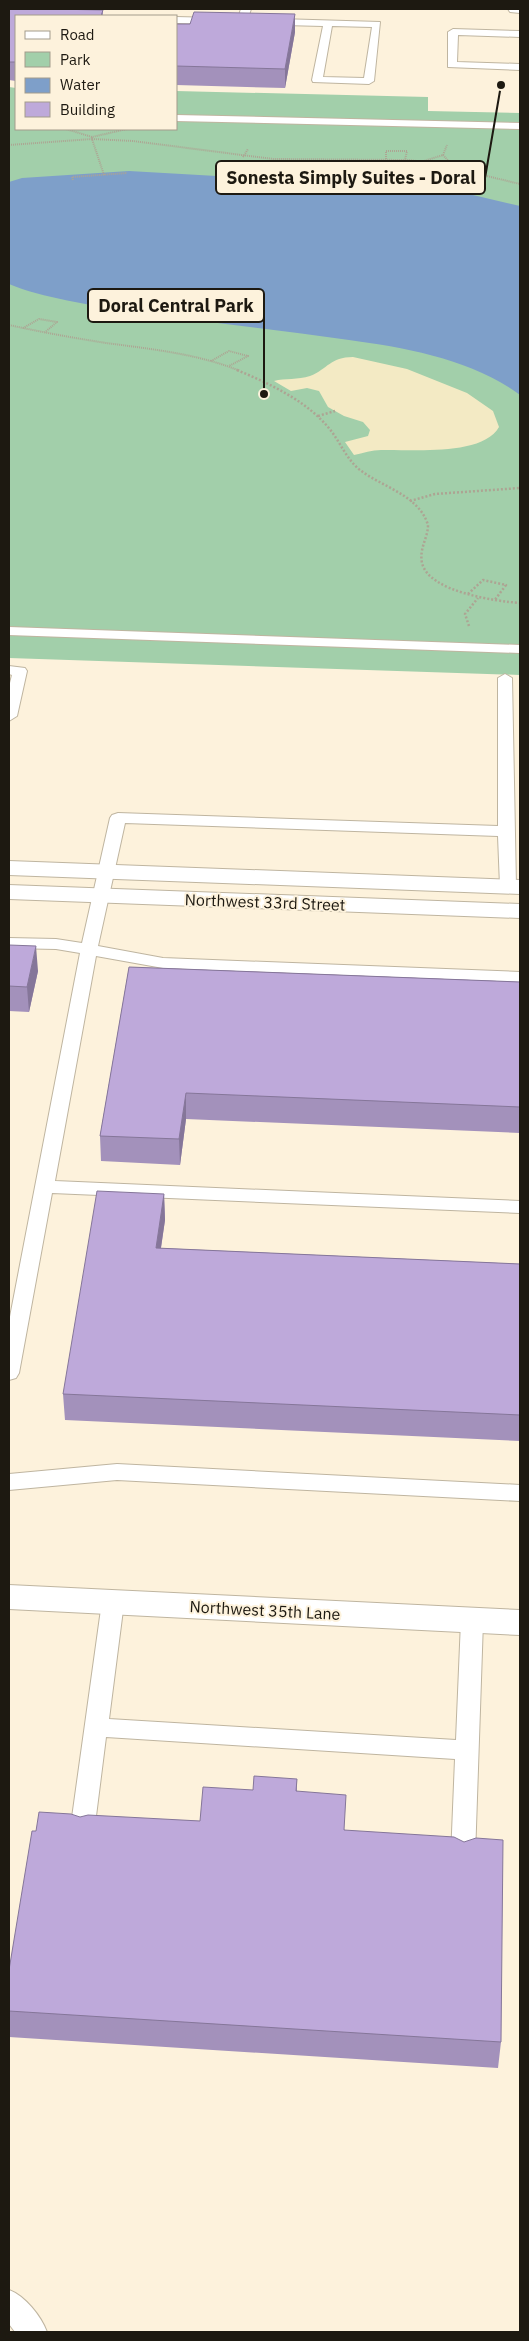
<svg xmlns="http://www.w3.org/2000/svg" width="529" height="2341" font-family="'IBM Plex Sans',sans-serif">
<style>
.green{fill:#a2cfaa}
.sand{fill:#f3eac4}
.water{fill:#7e9fc9}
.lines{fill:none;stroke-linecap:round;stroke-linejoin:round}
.service-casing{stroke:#bfb5a0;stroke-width:2}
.minor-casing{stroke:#bfb5a0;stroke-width:2}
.tertiary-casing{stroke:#bfb5a0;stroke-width:2}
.path-far1{stroke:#ada493;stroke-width:2;stroke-dasharray:1 1;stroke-linecap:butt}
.path{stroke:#ada493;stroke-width:2.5;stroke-dasharray:2 2;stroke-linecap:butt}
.service{fill:#fff;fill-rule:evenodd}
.minor{fill:#fff;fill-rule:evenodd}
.tertiary{fill:#fff;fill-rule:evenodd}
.wall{fill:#a391bb}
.shaded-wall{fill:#857699}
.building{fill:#bea9da;stroke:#857699}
.labels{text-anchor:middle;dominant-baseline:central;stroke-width:4;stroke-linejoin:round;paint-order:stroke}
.street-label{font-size:16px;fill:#1d1911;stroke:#fdf2dc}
.leader{fill:none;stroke:#1d1911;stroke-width:2}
.callout-dot{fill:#1d1911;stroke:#fdf2dc;stroke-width:2}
.callout{fill:#fdf2dc;stroke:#1d1911;stroke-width:2}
.callout-label{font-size:18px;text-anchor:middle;font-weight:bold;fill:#1d1911}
</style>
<rect width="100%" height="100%" fill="#fdf2dc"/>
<path class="green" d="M9 87 16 88V129H176V91L428 97V111L520 113V675L9 658Z"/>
<path class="sand" d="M353 357 407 369 467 393 493 411 499 427C482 457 409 449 381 450 372 450 363 453 354 455L345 442 368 436 370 430 363 422 344 416 328 407 319 391 307 388 291 391 274 381C285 378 298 380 310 376 328 369 330 357 353 357Z"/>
<path class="water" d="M129 171 392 186 473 195 520 206V395C471 359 407 348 349 340 275 329 201 322 127 311 92 305 42 298 9 284V182L22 178Z"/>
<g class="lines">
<g class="service-casing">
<path id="service" d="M241 9H251L248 18 380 22 374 81 369 84 313 82 312 80 323 26 242 24 237 21ZM332 26 372 27 364 78 323 77Z
M176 17 216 18 221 21 216 24 176 23Z
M453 29 520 31V37L458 35 457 62 520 64V70L448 67V32Z
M176 115 520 123V129L176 121Z
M9 627 520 645V653L9 635Z
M9 666 25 668 27 671 17 716 9 721V687L12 675 9 674Z
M505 674 512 678 516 886 514 889H502L500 886 498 836 125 823 98 946 163 958 520 972V982L163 968 96 956 55 1181 520 1201V1213L52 1193 19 1373 16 1378 9 1380V1322L80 953 56 949 9 948V938L56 939 82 943 110 818 112 815 118 813 498 826V678Z
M117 1464 520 1485V1501L117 1480 9 1490V1474Z
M113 1594 121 1596 124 1602 109 1719 456 1740 461 1621 464 1615 472 1612 480 1615 483 1621 475 1857 472 1864 463 1867 454 1864 451 1857 455 1759 106 1737 94 1832 90 1839 82 1842 74 1839 70 1832 102 1602 105 1596Z
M9 2290C25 2296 41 2316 47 2332H15L9 2324Z"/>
</g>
<g class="minor-casing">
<path id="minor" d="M9 1585 520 1610V1635L9 1609Z"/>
</g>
<g class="tertiary-casing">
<path id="tertiary" d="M508 9H520V13L510 12Z
M9 861 520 880V894L9 875Z
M9 885 520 904V918L9 899Z"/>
</g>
<path class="path-far1" d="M66 129 92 137
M9 145 92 139V137L127 129
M443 155 454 167
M243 157 248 149
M386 159V151H407L405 160
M424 161 443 155 447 145
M104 175 92 139 133 141 273 159 409 160 437 164 520 184
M73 180 72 177 127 173
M9 325C41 332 74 338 106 343 151 349 199 354 240 371
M23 328 39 319 57 322 44 333
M211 361 229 351 248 356 229 366"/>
<path class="path" d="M237 370C270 384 305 400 328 427 340 441 346 459 360 470 382 487 419 495 428 525 428 538 419 548 422 563 429 592 495 601 520 603
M318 416 335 411
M410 501 435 494 520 488
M468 594 483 580 506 585 494 601
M469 626 465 614 478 598"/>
<use href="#service" class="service"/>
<use href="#minor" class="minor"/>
<use href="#tertiary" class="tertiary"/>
</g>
<path class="wall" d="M9 9 103 10V16H16V81L9 80Z
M176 24 295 32 285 88 176 85Z
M9 945 38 971 29 1012 9 1011Z
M129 967 520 982V1133L186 1119 180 1165 101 1161 100 1136Z
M164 1194 165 1220 161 1248 520 1264V1441L65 1420 63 1394Z
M297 1779V1791L345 1830 501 2042 498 2068 9 2037V1970L36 1831 80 1817 200 1821Z"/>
<path class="shaded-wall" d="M295 14V32L285 88V69Z
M36 946 38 971 29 1012 27 987Z
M186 1093V1119L180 1165 179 1139Z
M164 1194 165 1220 157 1274 156 1248Z"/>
<path class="building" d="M9 9H51L103 10 101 16H16V62H9Z
M194 12 295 14 285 69 176 66V24H190Z
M9 945 36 946 27 987 9 986Z
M129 967 520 982V1107L186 1093 179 1139 100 1136Z
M97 1191 164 1194 156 1248 520 1264V1415L63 1394Z
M254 1776 297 1779 296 1791 346 1795 344 1830 454 1837 464 1842 476 1838 503 1840 501 2042 9 2011V1970L32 1831H36L39 1812 71 1814 80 1817 88 1815 200 1821 203 1787 253 1790Z"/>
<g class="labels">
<g class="street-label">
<text transform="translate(265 902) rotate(2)">Northwest 33rd Street</text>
<text transform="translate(265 1610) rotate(3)">Northwest 35th Lane</text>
</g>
</g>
<path class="leader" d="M501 85L485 178M264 394L264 305"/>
<g class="callout-dot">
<circle cx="501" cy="85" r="5"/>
<circle cx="264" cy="394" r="5"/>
</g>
<g class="callout">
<rect x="216" y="161" width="269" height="33" rx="5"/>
<rect x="88" y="289" width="176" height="33" rx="5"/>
</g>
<g class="callout-label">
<text x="351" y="184">Sonesta Simply Suites - Doral</text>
<text x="176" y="312">Doral Central Park</text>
</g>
<rect width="529" height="2341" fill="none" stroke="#1d1911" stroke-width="20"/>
<rect x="15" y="15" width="162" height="115" fill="#fdf2dc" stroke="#a39b8b"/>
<rect x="25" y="31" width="25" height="8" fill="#ffffff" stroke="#a39b8b"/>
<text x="60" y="40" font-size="15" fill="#1d1911">Road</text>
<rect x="25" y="52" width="25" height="15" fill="#a2cfaa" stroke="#a39b8b"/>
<text x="60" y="65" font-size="15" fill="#1d1911">Park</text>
<rect x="25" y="78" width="25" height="15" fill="#7e9fc9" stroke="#a39b8b"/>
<text x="60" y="90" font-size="15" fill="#1d1911">Water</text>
<rect x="25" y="102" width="25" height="15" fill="#bea9da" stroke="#a39b8b"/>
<text x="60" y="115" font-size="15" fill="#1d1911">Building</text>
</svg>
